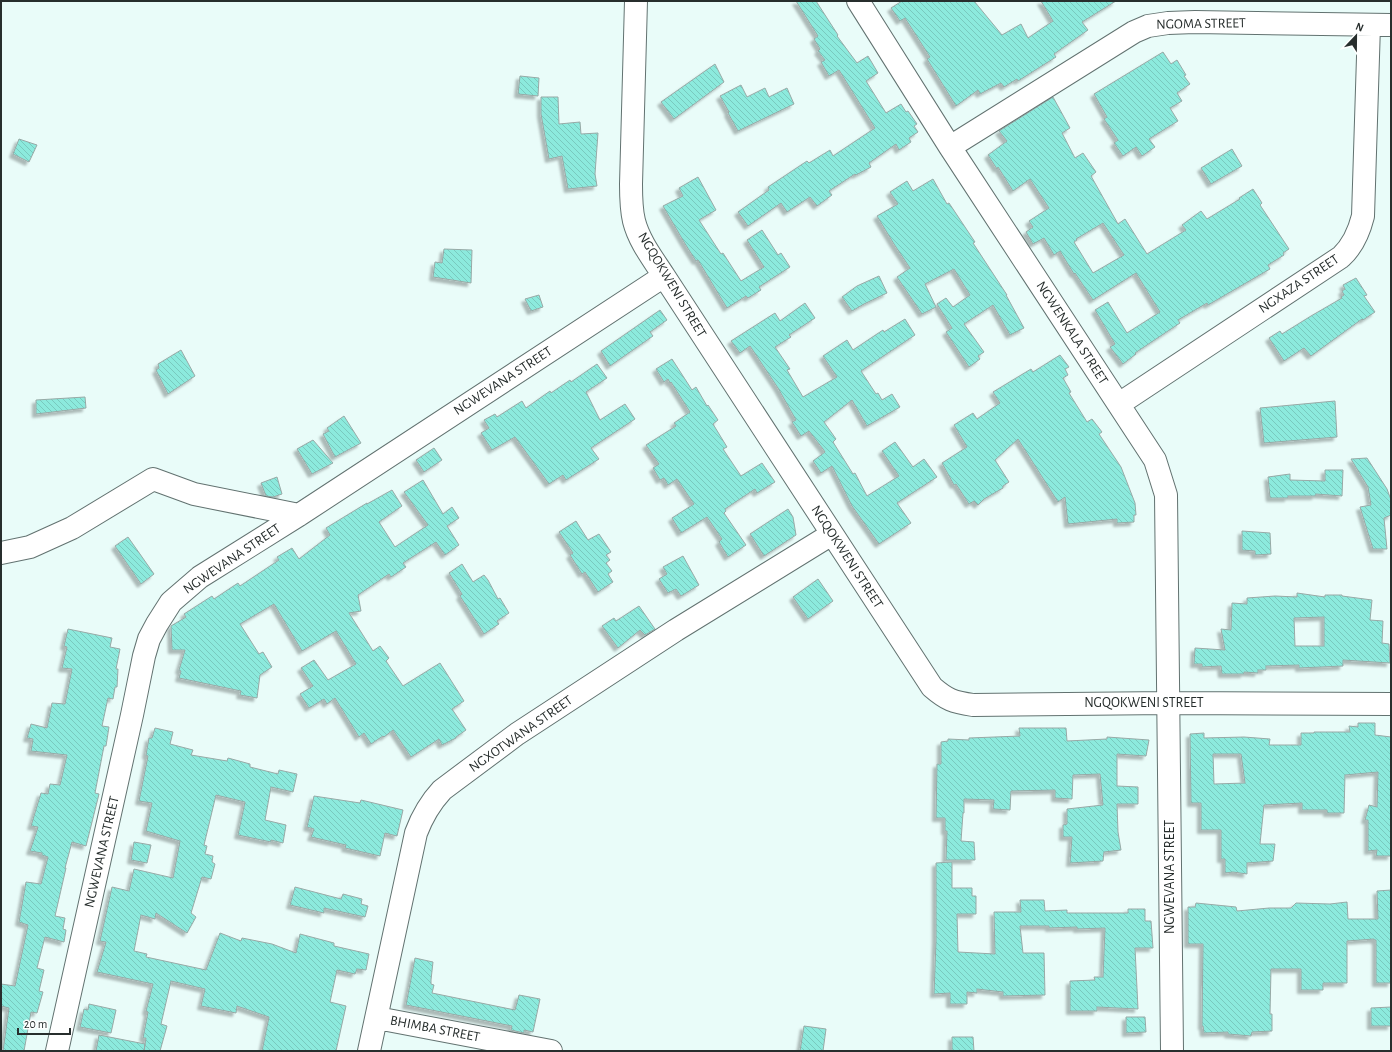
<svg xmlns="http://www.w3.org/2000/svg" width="1392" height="1052" font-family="'Alegreya Sans',sans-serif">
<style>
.building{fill:url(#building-back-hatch);stroke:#98a9a6;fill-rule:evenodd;filter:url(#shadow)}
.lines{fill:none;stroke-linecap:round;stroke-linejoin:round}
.minor-casing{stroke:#627270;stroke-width:24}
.minor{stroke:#fff;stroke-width:22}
.labels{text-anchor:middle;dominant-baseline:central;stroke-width:3;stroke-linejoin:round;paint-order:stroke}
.street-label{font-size:14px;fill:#272e2d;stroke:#fff}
</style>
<defs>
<pattern id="building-back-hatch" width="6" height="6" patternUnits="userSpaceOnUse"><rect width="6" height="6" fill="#8ceadd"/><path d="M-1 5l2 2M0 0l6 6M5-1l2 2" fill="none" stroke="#79c9be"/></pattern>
<filter id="shadow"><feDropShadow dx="-3.5" dy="3.5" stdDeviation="1" flood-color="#0004"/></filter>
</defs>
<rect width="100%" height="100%" fill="#e9fcf9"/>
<path class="building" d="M796 1H816L838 35 837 36 857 63 868 56 878 73 866 81 886 113 901 104 906 112 908 111 917 124 914 126 918 132 909 138 911 142 899 150 896 144 869 163 871 167 856 175 855 174 829 191 832 195 817 206 810 197 787 212 781 203 748 226 738 212 769 190 768 187 807 161 809 163 830 150 833 156 875 128 839 70 829 76 821 62 825 60 818 51 820 49 814 39 818 36Z
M902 1H974L1002 35 1021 24 1028 38 1053 21 1041 1H1116L1082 22 1088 30 1054 54 1056 57 1018 81 1017 79 1004 87 1001 83 980 94 978 90 956 106 927 59 930 57 905 18 900 21 891 8Z
M1163 52 1171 64 1177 60 1186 75 1184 76 1190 84 1177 93 1182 101 1170 108 1178 121 1149 139 1155 147 1142 156 1136 147 1123 156 1114 143 1118 140 1104 119 1107 117 1094 94Z
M715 64 724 82 674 119 661 102Z
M520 76 539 78 538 96 518 94Z
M741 85 747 97 765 88 769 97 787 88 794 104 738 131 728 113 729 112 720 96Z
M541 97H558L559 124 580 122 581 134 598 133 595 174 597 186 568 189 562 156 549 159 541 114Z
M1053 97 1070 128 1062 133 1075 158 1083 153 1096 172 1091 176 1118 224 1125 219 1147 254 1186 230 1182 225 1201 211 1207 219 1240 199 1239 198 1253 189 1262 203 1260 205 1289 249 1283 253 1284 255 1268 265 1270 269 1208 305 1207 303 1178 320 1180 323 1135 353 1136 354 1123 364 1110 347 1115 344 1095 310 1108 302 1127 333 1160 312 1136 273 1093 300 1075 273 1074 274 1060 251 1054 255 1044 238 1033 244 1026 232 1033 227 1029 221 1049 208 1030 179 1013 191 998 167 997 169 988 155 1007 141 999 131ZM1103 223 1124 255 1093 273 1074 242 1077 240 1076 239Z
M19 139 37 145 29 162 13 154Z
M1232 149 1242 166 1211 184 1201 168Z
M698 177 716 210 699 220 721 254 723 253 741 281 764 267 747 240 762 230 778 255 781 253 790 267 759 287 761 290 748 298 746 296 727 308 698 260 696 261 684 242 663 206 683 196 679 188Z
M933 179 947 204 949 203 975 242 973 243 1007 295H1006L1024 328 1010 335 993 305 964 324 984 352 978 356 980 359 969 367 946 332 952 328 937 304 946 298 953 307 970 295 954 269 925 284 936 307 922 314 897 277 910 268 894 244 877 216 898 204 890 192 907 181 913 191Z
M444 249 472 250 471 283 433 277 435 262 442 263Z
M879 276 887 293 864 304 852 311 842 297 857 286Z
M1356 278 1367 295 1364 296 1375 312 1363 320 1362 319 1311 356 1304 348 1284 361 1269 338 1280 331 1282 334 1311 316 1342 298 1341 297 1344 295 1342 291 1345 289 1343 285Z
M539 295 543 307 531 311 525 299Z
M805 303 815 318 789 335 791 337 775 347 790 369 787 370 803 397 837 377 823 356 847 340 853 350 883 330 884 332 905 319 915 335 861 371 876 394 878 393 882 400 892 394 900 407 867 426 852 400 824 422 836 439 833 442 853 474 855 473 867 496 899 476 882 451 895 442 913 467 924 459 937 477 897 503 911 523 879 544 852 506 832 466 821 473 813 461 825 452 823 449 809 431 801 436 792 422 796 420 778 388 750 346 740 353 731 341 775 313 780 321Z
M660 310 667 320 650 332 653 336 610 366 601 351Z
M181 350 195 376 168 394 156 370 159 368 158 364Z
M1060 355 1069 367 1065 369 1068 375 1063 378 1071 392 1069 393 1087 422 1092 419 1102 432 1099 434 1121 467 1135 503 1136 515H1134V522L1117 523V519L1068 524 1065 497 1058 502 1018 439 995 460 1009 482 1003 486V488L984 499 978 505 974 501 969 504 956 484 954 485 942 463 967 447 954 425 973 413 977 419 1000 403 993 392 1031 369 1033 372Z
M672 359 692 390 696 387 707 406 708 405 718 420 713 424 727 447 723 449 741 476 762 463 775 482 757 493 755 489 725 509 726 511 724 513 746 545 728 557 719 542 722 539 707 517 681 533 672 518 694 504 677 479 668 485 664 478 660 480 653 468 659 464 646 445 676 426 674 423 690 412 671 382 670 383 668 379 664 382 656 369Z
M597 364 607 378 586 392 600 420 625 404 635 419 591 448 599 459 566 480 563 475 549 484 515 437 492 450 481 433 489 428 484 420 495 414 497 417 522 401 526 408 550 391 551 393 570 380 571 382Z
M85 397 86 408 36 414V400Z
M1335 401 1337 437 1264 443 1260 408Z
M344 416 361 443 335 457 323 434 329 431 327 428Z
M313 440 333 463 312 474 297 449Z
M434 448 442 460 424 472 416 460Z
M1367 458 1387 489 1391 500V515L1384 518 1387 549H1373L1360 507 1371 505 1368 487 1351 459Z
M1325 470H1343L1342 496 1316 494 1315 496H1288V498H1270L1268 477 1290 474V480L1325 481Z
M277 477 282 494 273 497 266 496 261 483Z
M423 480 443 514 452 507 459 518 447 526 459 545 445 555 436 542 403 563 406 567 391 577 389 574 358 595 361 611 349 613 373 651 380 646 389 658 386 661 403 686 440 663 464 701 452 709 466 730 456 737V738L442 745 439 739 411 757 393 730 384 737 383 736 371 744 364 733 359 737 335 698 327 704 324 699 309 708 300 694 313 686 301 668 314 660 328 680 356 664 336 631 302 651 274 604 240 624 259 654 263 652 272 667 260 675 257 698 240 695 241 691 179 678 181 671 179 670 185 650H172L171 626 186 617 184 614 212 596 214 599 238 583 240 586 279 560 277 557 292 548 299 559 330 535 326 528 367 503V504L392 490 402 506 379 522 395 547 428 525 404 492Z
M788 509 793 517 796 535 764 556 750 534Z
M576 521 588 540 599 534 611 552 606 555 610 560 606 563 612 571 608 574 613 582 598 592 585 572 582 574 570 555 573 553 559 532Z
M1242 531 1270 533 1271 554 1255 555V551L1242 550Z
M128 537 154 574 141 584 115 546Z
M683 556 699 585 681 596 676 589 668 593 659 579 667 574 663 567Z
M462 564 473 582 484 575 488 580 498 599 500 598 509 613 497 621 499 624 484 634 460 596 462 594 449 573Z
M818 579 833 601 808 619 793 597Z
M1297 593 1325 597V595H1342V596L1372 600 1370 620 1383 621 1382 643 1389 644 1390 663 1343 660V666L1299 668V665L1266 666V670H1258V673L1244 672V674H1222L1221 666 1202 667V664H1194L1195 648 1225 650 1221 629 1231 630 1232 603 1247 604V598L1275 596 1297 597ZM1324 617V646H1295L1294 618Z
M639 606 655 629 645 635 640 630 618 648 602 626 614 618 616 621Z
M68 629 112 638 110 647 120 649 116 669H118L117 687H115L113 699 108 698 102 726 109 727 106 746H104L95 793 99 794 86 846 72 842 65 868H66L55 916 65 918 63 929 66 930 64 942 45 937 37 968 44 970 39 991 43 992 37 1013 31 1012 24 1051H3L9 1008 1 1006V984L15 986 28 925 19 922 26 882 41 884 48 857 42 855V853L30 851 38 827 31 826 41 793 48 794 50 784 60 785 67 755 31 751 33 739 27 738 31 724 47 728 52 703 65 704 72 669 62 668 67 647 64 646Z
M1358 723H1375V735L1391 737V856H1376L1377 850 1368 851V820H1365L1369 805 1377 807 1378 772 1345 775 1344 813H1327V810H1302V803L1264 805 1260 844H1275L1273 861 1247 863V874L1233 872 1225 873V859H1221V830H1201V803H1191L1190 734 1204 733V738L1244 737 1270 739 1269 745H1301V733H1314V732H1350L1349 726 1358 727ZM1213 754H1241L1245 783 1214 784Z
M155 728 173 732 170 744 193 750 191 755 227 761 228 758 250 764V767L278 774 279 770 297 774 293 792 271 787 265 820 286 825 283 843 271 840V842L238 835 245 802 216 795 204 845 207 846 205 854 213 856 212 862 215 864 211 879 202 877 191 913 196 917 187 933 156 913 155 919 141 915 134 951 147 954 146 957 206 970 220 933 241 941 242 938 272 944 296 953 300 934 334 943V946L369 954 366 970 357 969 355 974 337 970 330 1002 346 1006 336 1051H262L269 1017 237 1006 236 1013 201 1006 205 989 171 981 161 1024 167 1026 160 1051H144L146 1038H143L148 1012 146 1011 153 984 97 972 106 942 100 941 112 887 129 891 134 869 173 878 180 841 146 831 152 803 139 801 148 756 146 755 149 738H152Z
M1019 728H1066L1067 741 1107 739V737L1149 740 1146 756 1117 754V786L1138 787V804H1117L1118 832 1121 850 1104 852 1103 861 1070 863 1072 837H1063V825L1067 824V809L1103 805 1100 774 1073 775 1072 799 1055 798V790L1011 791 1010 810 993 809 994 800 964 799V813H963L961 841 974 842 975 860H946L947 831H945V818H936L937 764H941V742L948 741V739L969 740V738L1020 736Z
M314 796 360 803 361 800 403 810 397 836 385 833 380 856 345 848 346 845 311 837 314 829 307 827Z
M134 842 151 845 147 863 131 860Z
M952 862V888H972V896H976V914H957L958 952 995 954 994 912H1021L1020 900H1044L1045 911 1067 910V913H1128V909H1145V921H1151L1153 948H1135L1138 1009 1097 1007V1011H1070V981L1095 980 1094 977H1103L1105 928 1077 929V927L1049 928V926H1020L1023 953H1044L1045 995 1003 996V992L977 989V993L967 992V1004H950V993L934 994 936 941V863Z
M295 887 341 899 343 894 362 899 361 904 368 906 365 917 324 908V913L290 905Z
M1391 890V983H1376V940H1374V939L1347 941V983H1323V990H1301V969H1271L1270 1014H1272V1031L1252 1032 1251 1036 1228 1034V1032L1204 1033 1203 1026H1202L1203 944H1188V907H1195L1196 903 1236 907 1237 911 1269 908H1291L1296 903 1330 904 1347 902 1348 919H1378L1377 891Z
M415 958 433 962 431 980V984L434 985 432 993 515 1010 519 995 540 999 533 1032 524 1030V1033L511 1030 512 1026 406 1005Z
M89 1004 116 1010 111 1033 80 1027 84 1009 88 1010Z
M1391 1007V1026H1371V1008Z
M1126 1017H1145L1146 1032 1126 1033Z
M804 1026 826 1029 823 1051H800Z
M99 1035 145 1044 144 1051H96Z
M952 1037H973L974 1051H952Z"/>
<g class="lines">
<g class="minor-casing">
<path id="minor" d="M636 1 631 184C631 196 631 209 634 221 639 241 653 259 664 276L932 687C947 700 953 702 973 705L1169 703 1391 704
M858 1 950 147 1155 460 1166 495 1172 1051
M950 147 1134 32 1148 26 1168 23 1195 22 1391 25
M1119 404 1341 257C1353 246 1359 232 1363 216L1369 25
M1 553 30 547 72 528 153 479 194 494 299 515
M377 1018 551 1051
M57 1051 132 715 144 656 149 639 157 624 171 602 200 577 299 515 664 276
M369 1051 416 833C422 817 430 803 442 790L517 734 676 630 832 534"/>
</g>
<use href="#minor" class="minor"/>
</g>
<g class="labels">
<g class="street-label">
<text transform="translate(1201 24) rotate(-1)">NGOMA STREET</text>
<text transform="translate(1299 284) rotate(-34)">NGXAZA STREET</text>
<text transform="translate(672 285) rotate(59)">NGQOKWENI STREET</text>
<text transform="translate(1072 333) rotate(57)">NGWENKALA STREET</text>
<text transform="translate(503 381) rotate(-33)">NGWEVANA STREET</text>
<text transform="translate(847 557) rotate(57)">NGQOKWENI STREET</text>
<text transform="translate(232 559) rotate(-34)">NGWEVANA STREET</text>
<text x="1144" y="703">NGQOKWENI STREET</text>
<text transform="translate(521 734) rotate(-35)">NGXOTWANA STREET</text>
<text transform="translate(102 852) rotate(-77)">NGWEVANA STREET</text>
<text transform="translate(1170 877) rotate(-90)">NGWEVANA STREET</text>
<text transform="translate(435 1029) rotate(11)">BHIMBA STREET</text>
</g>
</g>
<rect width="1392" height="1052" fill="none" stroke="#272e2d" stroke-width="4"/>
<g transform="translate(1356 36) rotate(22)" stroke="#ffffff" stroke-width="3" paint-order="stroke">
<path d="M0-3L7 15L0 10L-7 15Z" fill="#272e2d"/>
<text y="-6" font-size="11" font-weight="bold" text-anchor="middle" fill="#272e2d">N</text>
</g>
<path d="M18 1028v6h52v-6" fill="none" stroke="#272e2d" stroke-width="2"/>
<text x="24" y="1028" font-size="12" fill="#272e2d" stroke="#ffffff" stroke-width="3" paint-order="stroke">20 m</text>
</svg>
